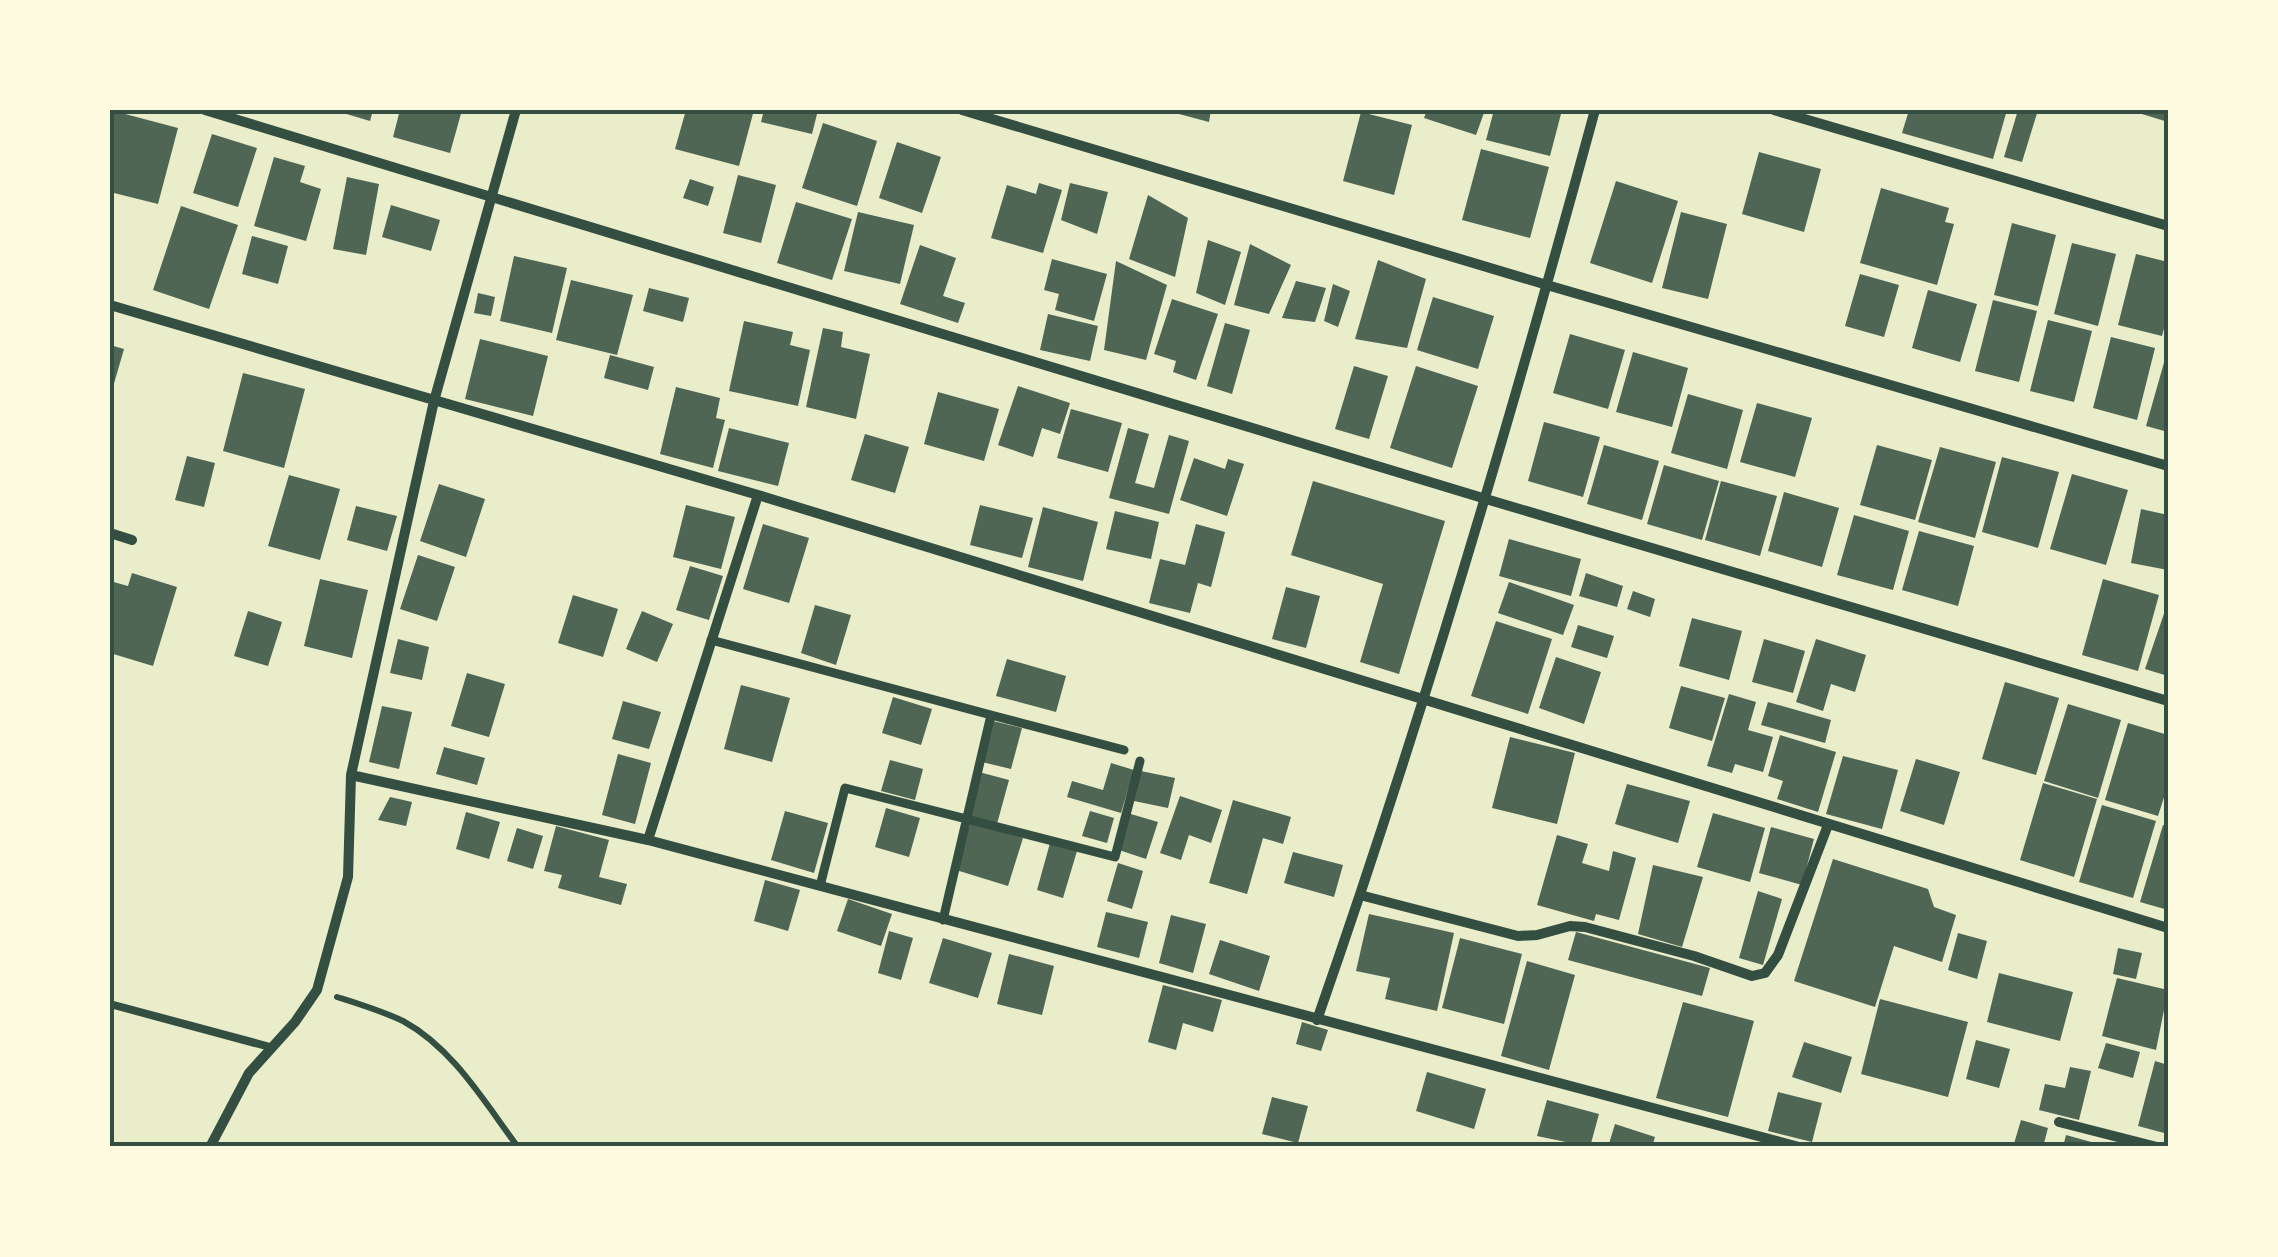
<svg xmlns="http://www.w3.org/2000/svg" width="2278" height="1257" font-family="Overpass,sans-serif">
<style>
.building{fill:#4f6655}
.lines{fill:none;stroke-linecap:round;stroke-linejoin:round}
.path{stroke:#344e41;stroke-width:6}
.service{stroke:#344e41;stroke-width:8}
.pedestrian{stroke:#344e41;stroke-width:9}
.minor{stroke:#344e41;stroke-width:10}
.neatline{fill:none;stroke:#344e41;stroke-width:4}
</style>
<rect width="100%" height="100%" fill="#e9edc9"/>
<path class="building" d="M110 110 178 128 158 204 110 192Z
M333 110H373L370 121Z
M400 110H462L450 153 393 137Z
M686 110H754L739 166 675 149Z
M764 110H818L812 134 761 122Z
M1164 110H1211L1209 122Z
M1427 110H1485L1476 135 1424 118Z
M1494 110H1562L1550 156 1486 140Z
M1909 110H2007L1993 159 1902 133Z
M2018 110H2038L2022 162 2004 157Z
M2168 110V122L2132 111V110Z
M1361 112 1412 125 1394 195 1343 181Z
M823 123 877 141 857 206 802 188Z
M212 134 257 148 238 207 193 193Z
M897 142 941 157 922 213 879 198Z
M1481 149 1549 167 1530 238 1462 220Z
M1759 152 1821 169 1804 232 1742 214Z
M274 157 305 166 300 182 321 189 306 241 254 226Z
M738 175 776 185 761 243 723 233Z
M347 177 379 184 366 255 333 249Z
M690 179 714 187 708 206 683 198Z
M1616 181 1678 201 1652 283 1590 263Z
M1039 183 1062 190 1043 253 991 238 1007 185 1036 194Z
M1070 183 1108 192 1097 234 1061 220Z
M1881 188 1949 208 1945 222 1954 224 1937 285 1860 263Z
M1148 195 1188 218 1175 277 1129 259Z
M796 202 852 219 832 280 777 263Z
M391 205 440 220 431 251 382 237Z
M181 206 238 225 209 309 153 290Z
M858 212 914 225 900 284 844 271Z
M1681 212 1727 224 1708 299 1662 288Z
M2012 223 2056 235 2038 306 1994 295Z
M252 236 288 246 278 284 242 274Z
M1208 240 1241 252 1225 305 1196 293Z
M2072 243 2116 254 2098 326 2054 314Z
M1250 244 1291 265 1269 314 1234 305Z
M920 245 956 258 943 296 965 303 958 323 900 304Z
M2136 254 2168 262V313L2162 336 2118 325Z
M514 256 567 268 552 333 500 321Z
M1052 259 1107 274 1094 321 1055 310 1059 294 1044 290Z
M1378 260 1426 279 1407 348 1355 339Z
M1116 261 1167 285 1146 360 1104 350Z
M1860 274 1899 285 1884 337 1845 326Z
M571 280 633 295 617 355 556 340Z
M1296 281 1326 288 1315 322 1282 318Z
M1333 284 1350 291 1338 327 1324 321Z
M649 288 689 298 683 322 643 311Z
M1928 290 1977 304 1960 362 1912 348Z
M478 293 495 297 491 316 474 313Z
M1433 297 1494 316 1478 369 1417 350Z
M1172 299 1218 314 1196 380 1173 372 1176 361 1154 354Z
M1993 300 2037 311 2019 382 1975 371Z
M1048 314 1098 326 1090 361 1040 350Z
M2048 320 2092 331 2074 402 2030 391Z
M744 321 793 332 790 345 810 350 798 406 729 391Z
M1225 323 1250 330 1232 394 1207 386Z
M823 328 843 332 841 347 870 354 856 419 806 407Z
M1570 334 1625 350 1608 409 1553 393Z
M2111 337 2155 348 2137 420 2093 408Z
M480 339 548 356 533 416 465 399Z
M110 345 124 349 111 394H110Z
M1633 352 1688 368 1672 427 1616 412Z
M2167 352 2168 353V432L2146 426Z
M610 355 654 367 648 390 604 378Z
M1354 366 1388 376 1369 439 1335 429Z
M1416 366 1478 386 1452 468 1390 448Z
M243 373 305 389 284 468 223 451Z
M1018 386 1070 403 1060 434 1042 428 1033 457 998 445Z
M676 387 720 398 716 418 725 420 713 468 660 454Z
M938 392 999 409 984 461 924 444Z
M1688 394 1743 410 1727 469 1671 453Z
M1757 403 1812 418 1795 477 1740 462Z
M1071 409 1122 423 1108 472 1057 458Z
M1544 422 1600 437 1583 497 1528 481Z
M729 428 789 443 778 486 718 471Z
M1128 428 1149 434 1135 483 1154 488 1169 435 1189 441 1169 514 1109 498Z
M865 434 909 447 895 493 851 480Z
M1604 445 1659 461 1642 520 1587 504Z
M1877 445 1932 460 1915 520 1860 505Z
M1940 447 1996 462 1975 538 1918 522Z
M187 456 215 463 204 507 175 500Z
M2002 457 2059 472 2038 548 1982 532Z
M1194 458 1225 469 1228 459 1244 464 1227 516 1180 500Z
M1664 465 1719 481 1702 540 1647 524Z
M2072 474 2128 490 2106 565 2050 549Z
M289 475 340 489 320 560 268 546Z
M1313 481 1445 521 1399 674 1360 662 1383 584 1291 555Z
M1721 481 1777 496 1760 556 1705 540Z
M439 484 485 499 466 557 420 541Z
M1784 492 1839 508 1822 567 1768 551Z
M686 505 735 517 721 569 673 557Z
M980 505 1033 518 1022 558 970 545Z
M356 506 397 516 387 551 347 540Z
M1043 507 1098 522 1083 581 1028 567Z
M2141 509 2168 515V570L2131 563Z
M1115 511 1159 522 1151 559 1106 549Z
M1854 515 1909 531 1893 590 1837 575Z
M763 524 809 538 789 603 743 589Z
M1196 524 1225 532 1211 587 1198 583 1190 613 1149 603 1160 559 1185 565Z
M1919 531 1974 546 1958 606 1902 590Z
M1509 539 1581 559 1571 596 1499 576Z
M418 555 455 567 437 621 400 609Z
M690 566 723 576 709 620 676 610Z
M132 573 177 587 153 666 110 653V581L128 586Z
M1586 573 1623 586 1617 607 1579 596Z
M320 579 368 590 352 658 304 646Z
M2103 579 2159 595 2138 671 2082 655Z
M1509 582 1574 605 1563 635 1498 613Z
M1286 587 1320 596 1306 648 1272 639Z
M1633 591 1655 599 1650 617 1627 609Z
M573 595 618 609 603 657 558 643Z
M2168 602V676L2145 669Z
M815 605 851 615 836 665 801 653Z
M248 611 282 622 268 666 234 656Z
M642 611 673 624 657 662 626 649Z
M1692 618 1742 631 1729 680 1679 666Z
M1496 621 1552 639 1528 714 1471 696Z
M1578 625 1614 636 1607 658 1571 647Z
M398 639 429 647 422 680 390 673Z
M1764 639 1805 651 1793 693 1752 682Z
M1816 639 1866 655 1855 692 1831 684 1823 711 1796 702Z
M1556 657 1601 672 1584 724 1539 708Z
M1007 659 1066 676 1056 712 996 696Z
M467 673 505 684 489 737 451 726Z
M2005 682 2059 698 2036 775 1982 759Z
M741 685 790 698 772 762 724 749Z
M1681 686 1725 698 1712 741 1669 728Z
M1729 694 1756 702 1748 730 1773 737 1763 772 1735 764 1732 773 1707 766Z
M893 697 932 709 921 745 882 733Z
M623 701 661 712 649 749 612 739Z
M1768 702 1831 720 1825 743 1761 725Z
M2068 704 2121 720 2098 798 2044 781Z
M382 706 412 712 399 769 369 762Z
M993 721 1022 728 1011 769 982 762Z
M2128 723 2168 735V785L2158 816 2105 800Z
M1780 735 1836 752 1818 812 1777 799 1783 781 1768 776Z
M1510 737 1575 753 1557 824 1492 808Z
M444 747 485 758 477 785 436 774Z
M618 754 651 763 635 824 602 815Z
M1843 756 1898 770 1882 829 1826 814Z
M1916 759 1960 772 1944 825 1900 811Z
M890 760 923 769 915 800 881 791Z
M1111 763 1134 770 1121 813 1067 797 1072 781 1103 790Z
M1136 770 1175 778 1168 808 1129 800Z
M979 772 1009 780 997 824 967 816Z
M2043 783 2097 799 2074 877 2020 860Z
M1627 784 1690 801 1678 843 1615 824Z
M1180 796 1222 810 1211 843 1189 835 1181 860 1160 853Z
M390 797 412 802 406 826 378 820Z
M1233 800 1291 817 1283 844 1263 838 1247 894 1209 883Z
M2102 805 2156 821 2133 898 2079 882Z
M886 808 920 818 909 857 875 847Z
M785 811 828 823 814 873 771 860Z
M1090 811 1114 818 1107 843 1082 836Z
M466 812 500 822 489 859 456 849Z
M1124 812 1158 822 1146 859 1113 848Z
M1713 813 1765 828 1750 882 1697 867Z
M971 821 1023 838 1008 886 956 870Z
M2163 825 2168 826V910L2140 902Z
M556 826 609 840 599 877 627 884 621 905 558 888 562 875 544 871Z
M1771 827 1814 839 1802 885 1759 873Z
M517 828 543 836 533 869 507 861Z
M1557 835 1588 844 1582 863 1609 871 1613 851 1636 858 1619 920 1596 914 1594 921 1537 905Z
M1050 843 1077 851 1063 898 1037 890Z
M1293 852 1343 865 1334 897 1284 883Z
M1833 859 1928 889 1934 907 1956 915 1942 962 1894 946 1875 1007 1794 981Z
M1118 863 1143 871 1132 909 1107 901Z
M1653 865 1703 877 1682 947 1638 934Z
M765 880 800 890 788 931 754 921Z
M1758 891 1782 899 1763 965 1739 958Z
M848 899 892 914 881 946 837 931Z
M1106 912 1148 922 1139 958 1097 947Z
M1369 914 1454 933 1437 1011 1385 999 1390 978 1356 971Z
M1171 915 1206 924 1193 973 1159 963Z
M889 931 913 938 901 980 878 973Z
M1576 932 1710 968 1702 996 1568 960Z
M1958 933 1987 941 1977 979 1948 970Z
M943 938 992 953 978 998 929 983Z
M1460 938 1522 954 1504 1024 1442 1008Z
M1220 940 1270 956 1259 991 1209 974Z
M2118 948 2142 953 2136 979 2113 974Z
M1009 954 1054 966 1042 1015 997 1004Z
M1527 961 1575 975 1549 1070 1501 1056Z
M1999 973 2073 992 2060 1041 1987 1022Z
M2117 978 2168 990 2156 1050 2102 1036Z
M1163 985 1222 1000 1213 1032 1183 1023 1176 1050 1148 1042Z
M1880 999 1968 1022 1948 1097 1861 1074Z
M1683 1002 1754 1021 1728 1117 1656 1098Z
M1302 1022 1328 1030 1321 1051 1296 1044Z
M1976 1040 2010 1049 1999 1088 1966 1079Z
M1804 1042 1852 1057 1841 1093 1792 1077Z
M2106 1043 2140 1052 2133 1078 2098 1068Z
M2155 1061 2168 1065V1134L2138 1126Z
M2070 1067 2091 1071 2079 1120 2039 1110 2045 1084 2065 1088Z
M1427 1072 1486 1089 1474 1129 1416 1111Z
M1778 1092 1822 1103 1812 1142 1768 1131Z
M1272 1097 1308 1106 1298 1143 1262 1134Z
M1547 1100 1599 1114 1590 1147 1537 1136Z
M2021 1120 2048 1128 2043 1147H2013Z
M1615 1124 1655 1137 1652 1147H1608Z
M2066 1135 2106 1146V1147H2063Z"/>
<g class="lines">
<path class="path" d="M337 997C359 1004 382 1011 403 1021 453 1048 485 1103 518 1147"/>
<path class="service" d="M110 1004 270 1047"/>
<path class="pedestrian" d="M711 640 991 715
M820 886 845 788 1115 857 1140 761
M943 920 991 715 1124 750"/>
<path class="minor" d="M205 110 1486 499 2168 701
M962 110 1547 285 2168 466
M1774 110 2168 226
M110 305 758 495 2168 928
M758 495 648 840 1799 1147
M110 533 132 540
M351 775 648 840
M1360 895 1518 936 1537 935 1570 926 1585 927 1694 956 1752 976 1765 973 1778 955 1828 825
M1317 1020C1422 720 1512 416 1595 110
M2059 1122 2157 1147
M210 1147 249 1073 295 1022 317 990 348 877 351 775 434 401 516 110"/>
</g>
<rect width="2278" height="1257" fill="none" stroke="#fefae0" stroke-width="225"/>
<rect x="112" y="112" width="2054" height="1032" class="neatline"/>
</svg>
